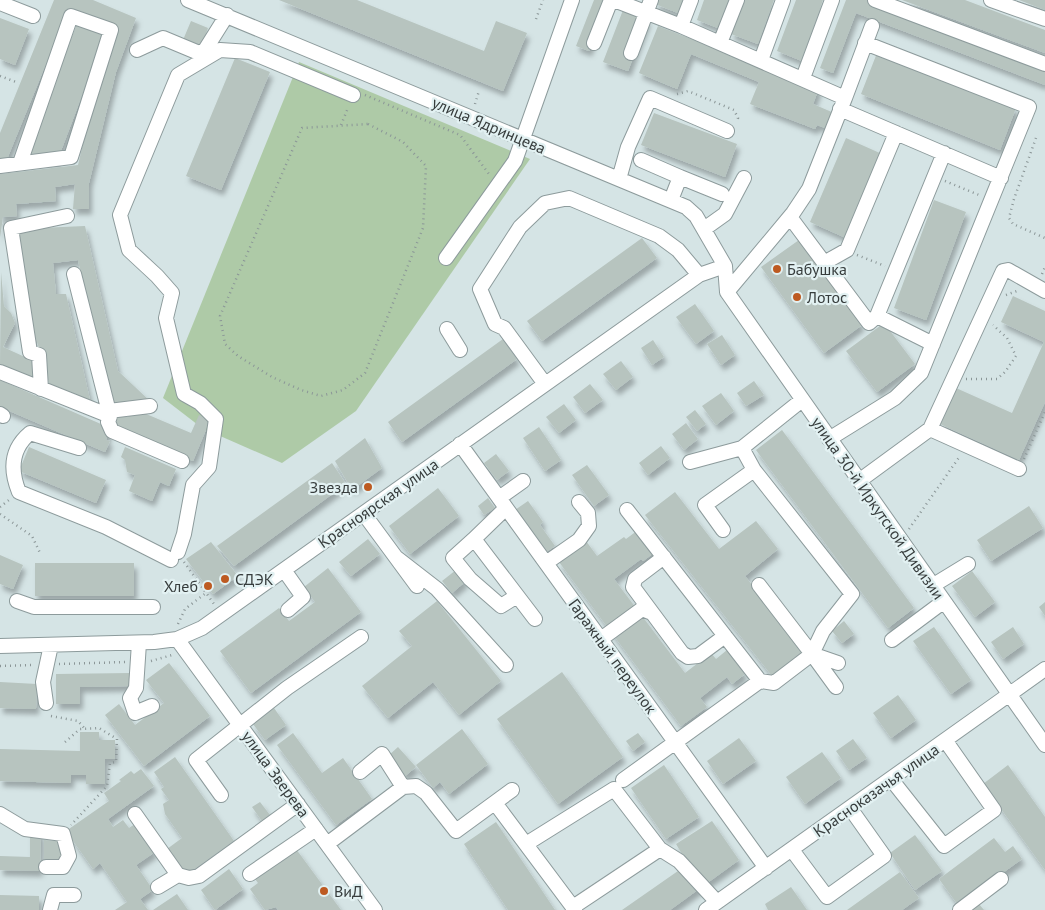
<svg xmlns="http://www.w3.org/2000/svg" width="1045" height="910" font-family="'PT Sans',sans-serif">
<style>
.green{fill:#aecaa7}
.building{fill:#b7c4bf;filter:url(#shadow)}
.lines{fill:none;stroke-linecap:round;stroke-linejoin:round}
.minor-casing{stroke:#8d9b9c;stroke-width:16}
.path{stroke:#8b9697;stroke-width:2.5;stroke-dasharray:1 4;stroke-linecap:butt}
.minor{stroke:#fff;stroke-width:14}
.poi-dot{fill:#bd5a21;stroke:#e2f1f2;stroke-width:2}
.labels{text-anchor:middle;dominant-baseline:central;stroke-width:4.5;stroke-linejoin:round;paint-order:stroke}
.street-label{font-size:16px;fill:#373d3d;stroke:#e2f1f2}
.poi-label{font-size:16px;fill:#373d3d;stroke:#e2f1f2;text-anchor:start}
</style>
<defs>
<filter id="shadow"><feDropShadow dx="3" dy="5.5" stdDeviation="2.5" flood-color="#0004"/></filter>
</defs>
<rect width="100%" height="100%" fill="#d5e4e5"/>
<path class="green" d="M299 62 530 159 356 411 282 463 202 428 163 398Z"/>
<path class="building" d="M54 0H93L136 18 116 72 89 183V209H73L75 184 55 187 56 201 16 204 17 216 3 217 0 238V174L78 165 101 67 115 28 68 10 5 164 0 162V133Z
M279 0H357L484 51 496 21 527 33 503 91Z
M594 0H608L589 51 576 46Z
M656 0H683L678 13 655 4Z
M704 0H729L718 28 697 20Z
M743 0H774L758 44 731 34Z
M796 0H823L802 61 777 51Z
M846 0H868L1045 68V85L856 13 833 73 820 68Z
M902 0H965L1045 30V53Z
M1019 0H1045V10Z
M623 10 648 19 628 71 603 62Z
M0 18 29 29 15 65 0 59Z
M78 21 106 32 56 164 27 153Z
M191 21 208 28 201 47 183 40Z
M658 26 819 88 813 104 834 113 828 129 817 125 815 129 750 104 759 82 691 54 677 89 639 73Z
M877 53 1016 108 1000 150 861 94Z
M235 58 270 72 221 190 186 176Z
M654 113 737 144 725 177 641 145Z
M846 138 882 154 846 238 810 222Z
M934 200 966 212 926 320 894 308Z
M85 226 118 371 151 402 111 403 78 260 53 263 56 294H66L90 400 50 386 36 338 30 339 17 229Z
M642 238 657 258 542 341 527 321Z
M799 240 862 325 824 353 761 267Z
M1 272 4 306 11 313 15 323 3 347 38 363 31 379 0 365Z
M1013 296 1045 311V402L1019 460 940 424 956 388 1012 413 1044 342 1001 322Z
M695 304 714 331 696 344 676 317Z
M884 323 915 364 877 392 846 351Z
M722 335 735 355 721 365 707 344Z
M503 339 517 359 402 442 388 422Z
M653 340 664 357 652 365 641 348Z
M621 361 633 377 616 390 603 374Z
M0 380 110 428 106 440 110 441 105 452 0 407Z
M754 381 764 395 746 406 737 393Z
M590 384 603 400 585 413 573 397Z
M721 393 734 411 716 425 702 406Z
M564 404 576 420 559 433 546 417Z
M132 408 191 433 199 415 210 420 193 461 114 428 115 412 128 417Z
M695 410 706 424 697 431 686 417Z
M686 423 698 439 684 450 672 434Z
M539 427 561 460 545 471 523 438Z
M782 430 914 608 888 628 756 450Z
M365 438 382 468 352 490 335 461Z
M661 446 670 458 648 475 639 463Z
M29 447 106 480 96 503 19 471Z
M125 447 176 469 169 486 160 482 152 501 129 491 135 475 127 472 125 460 121 457Z
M496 454 509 471 497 480 484 463Z
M332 463 346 484 234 566 217 546Z
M587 465 609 495 594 506 572 475Z
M438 488 459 516 410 554 389 526Z
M675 492 719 549 756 521 778 549 745 576 803 651 772 676 645 515Z
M488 498 495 508 484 515 478 506Z
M528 501 543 522 540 525 555 546 542 555 512 512Z
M1029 506 1043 528 991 561 977 540Z
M638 530 655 552 643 561 641 559 614 579 685 673 711 653 716 659 727 650 745 674 732 684 727 677 700 698 707 707 681 726 559 562 586 541 597 556 624 537 626 539Z
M368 539 380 554 351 576 339 562Z
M211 542 238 576 213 594 186 559Z
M0 555 23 565 13 589 0 584Z
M35 563H134V596H35Z
M328 568 361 612 251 693 220 651 279 608 289 621 315 602 304 587Z
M456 570 466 581 452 593 442 581Z
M972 571 995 602 975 617 952 586Z
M437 601 501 681 459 715 433 682 388 718 362 686 412 646 399 631Z
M1045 602V616L1039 607Z
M844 621 854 634 842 643 832 631Z
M934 627 971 680 951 694 913 641Z
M1013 627 1024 644 1003 659 991 642Z
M169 663 210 716 144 766 105 715 119 704 135 725 164 703 146 680Z
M562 672 623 757 558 804 497 719Z
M130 673V686L80 687V704H56V674Z
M0 682 37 684 36 709 0 708Z
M898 695 916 720 891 738 873 713Z
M274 708 286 725 265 740 253 724Z
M462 729 488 764 449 794 440 782 433 788 416 765Z
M80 732H99V740H115V759H105V784H86V775H71V783L0 781V749L80 751Z
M293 733 322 773 343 758 372 799 336 825 277 745Z
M638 733 645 742 633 751 626 741Z
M739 738 756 761 723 784 707 761Z
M853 739 867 758 849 770 836 751Z
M398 747 416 767 405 776 388 756Z
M822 752 841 778 805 804 786 777Z
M175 757 234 841 190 872 181 869 167 849 182 838 165 814 163 804 169 800 161 789 164 787 154 772Z
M664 765 699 817 666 839 631 788Z
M1008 765 1045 817V870L983 784Z
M141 769 154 786 108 819 113 827 123 820 129 828 135 824 155 852 136 865 153 890 140 899 148 910H115L127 902 100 863 93 869 66 831 109 801 104 793 121 781 119 780 131 771 134 774Z
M260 802 270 815 262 821 252 807Z
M712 821 739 860 670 910H622L688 864 676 844Z
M496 822 555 910H508L464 844Z
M30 832H41L40 871 0 870V856L30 857Z
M915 835 942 871 915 890 890 853Z
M994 838 1005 852 1013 846 1022 859 958 905 939 879Z
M44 840 62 841V859H44Z
M296 849 341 910H278L276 907 265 910 250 889 258 883 255 879Z
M229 869 243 889 215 910 201 890Z
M900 872 919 898 902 910H847Z
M791 887 807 910H768L765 904Z
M177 894 188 910H153Z
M0 895 39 896V910H0Z
M979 904 984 910H970Z"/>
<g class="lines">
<g class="minor-casing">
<path id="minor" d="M188 0 686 207 696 216 725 266 727 292 1045 745
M614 0 681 26 845 98 809 189 793 213 727 292
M875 0 1045 64
M991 0 1045 19
M0 3 33 16
M681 26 691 0
M594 43 611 0
M720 43 737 0
M137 50 163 38 199 53 205 50 227 15
M631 53 651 0
M761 60 783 0
M803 78 832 0
M845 98 872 26
M840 109 1001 178
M641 160 680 177 671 200
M0 166 71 157 111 30 71 16 20 163
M680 177 722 194
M619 179 628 147 650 98 727 131
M790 217 869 323 877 316 933 344
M704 229 725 214 744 178
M446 258 515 161 572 0
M824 263 847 250 896 133
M877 316 944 153
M447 329 460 350
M0 372 110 416 74 274
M545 384 504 328 495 324 480 289 520 227 545 203 569 198 659 236 678 250 699 275
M41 389 39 355 30 352 11 228 67 216
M109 411 150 406
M0 414 3 416
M110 416 108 422 112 431 182 461
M930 429 1019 469
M829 439 895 398 921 373 1029 107 865 43
M460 444 766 868
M79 448 30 433C11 449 10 470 19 492L106 527 171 560
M742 448 754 470 852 594 823 631 812 654
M690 462 742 448 802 400
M859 481 930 429 1003 271 1008 270 1045 291
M499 498 523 481
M506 508 474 539 535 619
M627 510 760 681
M364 514 417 586
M723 530 705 505 754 470
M474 539 453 558 470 579 501 606 517 596
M178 552 184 534 193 485 209 467 216 419 200 403 184 394 166 318 172 293 157 276 129 250 120 215 178 75 220 50 250 52 353 95
M664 557 635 579 633 587 682 653 688 657 698 656 725 636
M397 558 437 589 506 665
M546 563 579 540 589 526 588 513 579 502
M284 570 303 597 288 610
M932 586 968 564
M17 601 34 607H153
M177 639 375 910
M601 639 642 609 652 613
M892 640 943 602
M139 643 136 688 130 698 135 713 152 706
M0 646 154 642 177 639 202 628 699 275 725 266
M812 654 836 687
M812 654 838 663
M46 703 43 682 51 645
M891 779 944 846 994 810 945 740
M623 780 760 681 774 683 812 654 759 585
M403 787 416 786 426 793 456 831 512 790
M221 795 196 760 287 688 361 637
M495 803 575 910
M0 814 25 829 63 834 69 856 63 867H46
M135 814 178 875 189 878 199 876 298 804
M327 844 403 787 382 754 360 772
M526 844 614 789 660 849 573 907
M660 849 679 861 717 902
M792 850 827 897 884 856 850 808
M250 874 316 829
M158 887 178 875
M50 910 54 895H74
M706 910 1045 669
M960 910 1001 879"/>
</g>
<path class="path" d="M536 19 543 0
M0 76 16 82
M677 94 688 91 734 110 738 118 737 122
M365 95 460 135 489 174
M475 104 479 91
M368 124 403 142 426 166 423 228 365 373 343 390 321 396 301 390 272 377 238 356 225 344 220 316 302 128Z
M341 125 348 108
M1036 138 1014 199 1009 218 1013 224 1045 238
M945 181 979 195
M857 255 885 266
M1042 274 1045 267
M1006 295 1017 291
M966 379H997L1005 372 1016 356 1007 338 993 325
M1024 459 1045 412
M0 507 9 500
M0 514 32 536 40 553
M909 529 960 456
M184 562 214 604
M178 624 185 609 206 593
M151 661 172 655
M59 664 126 662
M0 666 33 665
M51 716 78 721 85 729
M65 742 80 729 99 728 117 739 116 762 110 763 107 786 71 825"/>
<use href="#minor" class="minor"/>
</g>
<g class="poi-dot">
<circle cx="777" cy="269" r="5"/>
<circle cx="797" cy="297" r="5"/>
<circle cx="368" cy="487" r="5"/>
<circle cx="225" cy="579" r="5"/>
<circle cx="208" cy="586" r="5"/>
<circle cx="324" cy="891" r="5"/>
</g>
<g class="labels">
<g class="street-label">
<text transform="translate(489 125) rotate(23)">улица Ядринцева</text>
<text transform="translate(378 503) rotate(-35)">Красноярская улица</text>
<text transform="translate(878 508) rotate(55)">улица 30-й Иркутской Дивизии</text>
<text transform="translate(613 656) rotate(54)">Гаражный переулок</text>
<text transform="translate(276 774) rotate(54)">улица Зверева</text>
<text transform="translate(876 790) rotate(-35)">Красноказачья улица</text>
</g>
<g class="poi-label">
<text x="787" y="269">Бабушка</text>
<text x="807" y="297">Лотос</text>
<text x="358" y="487" text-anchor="end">Звезда</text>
<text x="235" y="579">СДЭК</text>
<text x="198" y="586" text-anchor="end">Хлеб</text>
<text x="334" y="891">ВиД</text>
</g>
</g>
</svg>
